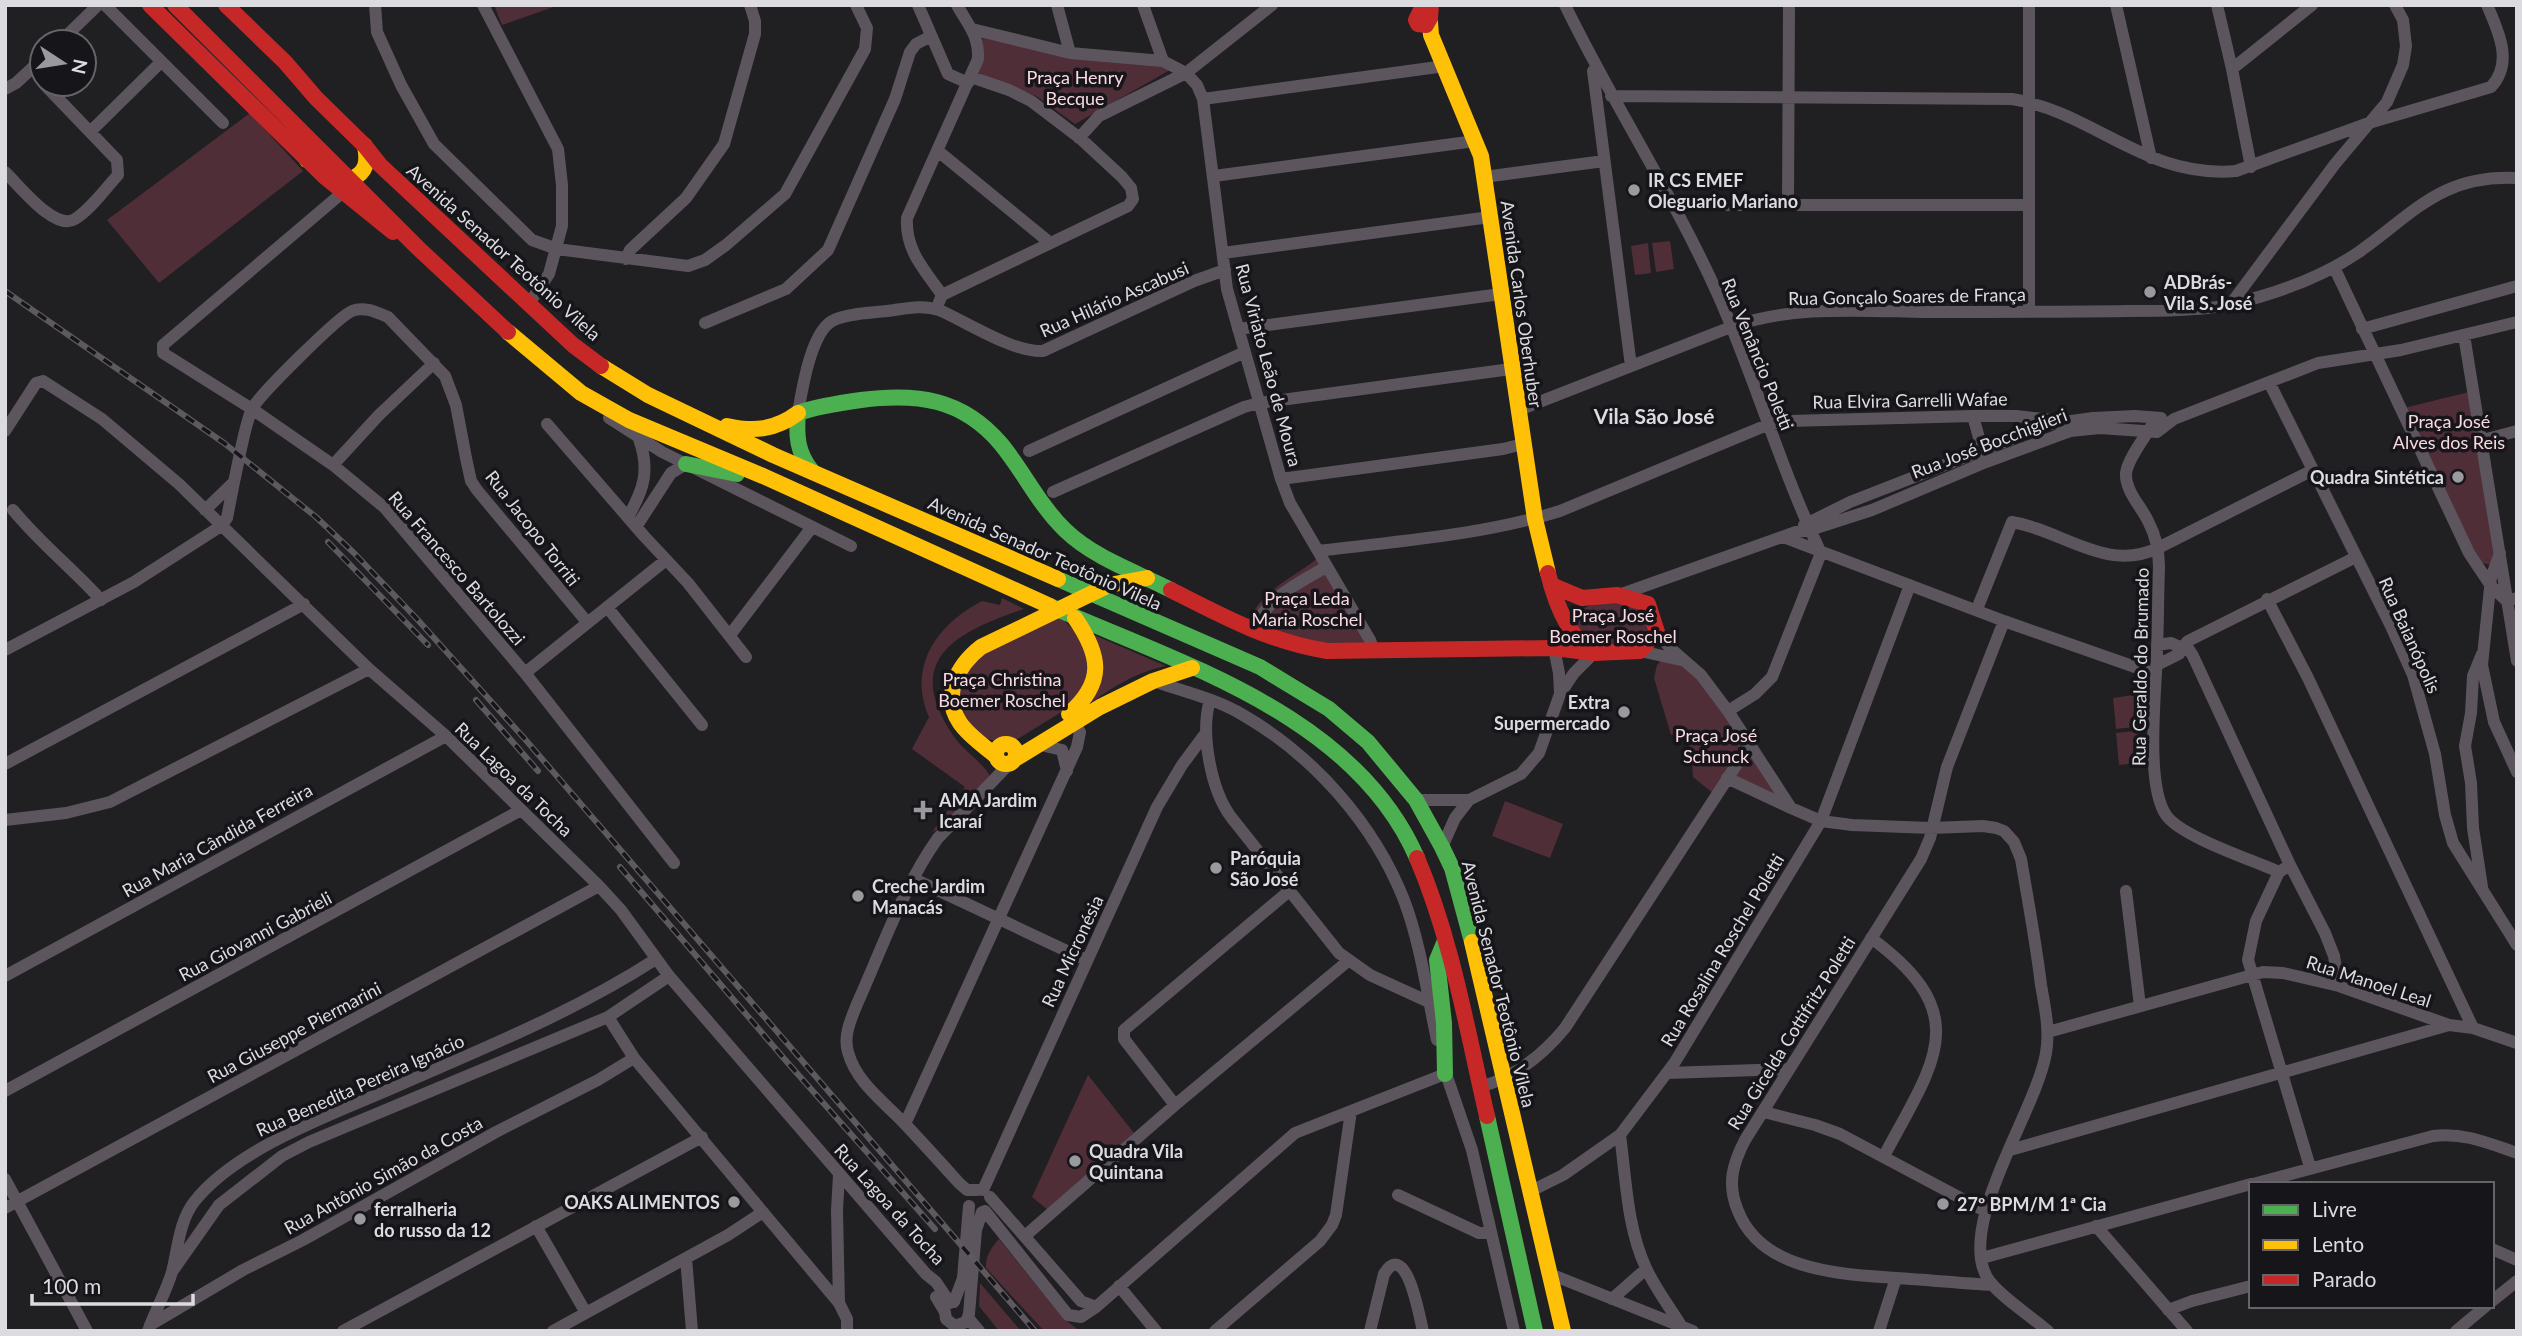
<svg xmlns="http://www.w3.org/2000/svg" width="2522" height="1336" font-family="Lato,sans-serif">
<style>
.green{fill:#4f2e38}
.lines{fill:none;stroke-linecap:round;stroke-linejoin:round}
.street{stroke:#5c555d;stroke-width:12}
.fast{stroke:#4caf50;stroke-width:16}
.slow{stroke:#ffc107;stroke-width:16}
.jam{stroke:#c62828;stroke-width:16}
.rail-casing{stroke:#5e595e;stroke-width:6}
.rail{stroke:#16151a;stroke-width:3.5;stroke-dasharray:10;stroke-linecap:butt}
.poi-dot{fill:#9a999d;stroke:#16151a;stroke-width:2.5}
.labels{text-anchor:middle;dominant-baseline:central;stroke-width:7;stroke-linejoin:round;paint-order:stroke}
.park-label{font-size:18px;fill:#fbd9e1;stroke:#16151a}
.poi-label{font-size:18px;font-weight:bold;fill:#dcdbdf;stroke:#16151a;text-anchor:start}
.street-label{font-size:18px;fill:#dcdbdf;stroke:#16151a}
.quarter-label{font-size:21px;font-weight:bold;fill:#dcdbdf;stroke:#16151a}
</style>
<rect width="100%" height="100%" fill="#201f22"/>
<path class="green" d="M494 5H559L502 25Z
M983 35 1160 66 1170 70 1075 124 1036 96 977 73Z
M250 113 303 171 159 283 107 220Z
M1670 241 1674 269 1656 272 1652 243Z
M1648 243 1651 273 1635 275 1631 246Z
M2473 391 2499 548 2491 565 2474 561 2404 408Z
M1318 558 1367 646H1307L1246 623C1267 586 1286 583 1318 558Z
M1614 597 1648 608 1651 640 1595 652 1574 621C1581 605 1598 602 1614 597Z
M1002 598 1024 609C956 632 900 660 955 738 965 752 984 763 991 778L941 828 932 832 965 787 912 749 929 717C907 667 937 624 982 601L1000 605Z
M1057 614 1073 629 1088 651 1089 676 1068 708 1016 740 995 741 981 737 968 729 950 679 953 668Z
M1094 635 1166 666C1131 673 1104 693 1075 714L1090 698Z
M1663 658 1690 666 1748 745 1714 794 1693 777 1691 748 1682 733 1671 735 1654 678 1657 665Z
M2140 694 2143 726 2116 729 2113 698Z
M2143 730 2145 762 2119 765 2116 733Z
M1751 747 1788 805 1726 782Z
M1505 801 1563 824 1550 858 1492 836Z
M1088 1075 1134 1133 1049 1211 1032 1197Z
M999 1239 1064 1319 1080 1331H1044L986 1268C985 1256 992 1247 999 1239Z
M980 1283 1021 1331H999L979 1306Z"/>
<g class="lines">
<path class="street" d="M105 5 223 123
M375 5 377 32 401 85 434 144 532 240 557 249 688 266 705 260 726 245 785 194 865 49 867 28 856 5
M483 5 558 149 562 185V226L549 274 528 305
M918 5 948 74 968 83
M1057 5 1070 53
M1143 5 1163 61
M1565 5C1613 104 1674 196 1719 297 1756 381 1781 470 1821 553L1772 677 1755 694 1728 711
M2116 5 2151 158
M2217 5 2232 69 2251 167
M972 29 1070 53 1163 61 1186 73 1197 85 1203 99 1227 289 1281 479 1290 503 1370 640 1373 649
M60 42 98 5
M2232 69 2312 5
M1593 71 1631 366
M5 89 16 83 42 59
M1611 96 2012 99C2094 112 2145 179 2236 171L2369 123 2491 87C2514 62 2498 31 2487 5
M1203 99 1445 66
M90 132 161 62
M1079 138 1099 116 1186 73 1272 5
M938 151 1049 242
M5 172C19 185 55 232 75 219 91 209 105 189 118 175L117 160 44 84
M1214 176 1475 141
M1484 177 1604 161
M342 193 163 345V353L252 409 333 465 385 508 525 673 674 863
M1788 204 1789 5
M1672 205H2029
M1223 253 1490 217
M626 259 630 250 686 198 724 144 755 34V21L750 5
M2334 267 2469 553 2491 586 2507 601 2517 598
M942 295 1128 206 1133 199 1131 188 1122 177 1081 139 1031 101 1009 90 971 77
M939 302 942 295C925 270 905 251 907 218L978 59C979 35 968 25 957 5
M2230 305 2335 164 2387 102 2403 65 2406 46 2403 20 2395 5
M2029 312V5
M705 323 786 289 828 250 895 99 910 52 916 44 931 36
M1238 329 1501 294
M2362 329 2517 286
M2464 335 2517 661
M2269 382 2391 626 2413 675 2435 754 2445 815 2453 843 2517 945
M1519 410 1731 327C1792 305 1861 311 1925 312 1992 312 2059 312 2126 311 2156 311 2203 311 2232 304 2275 294 2322 277 2359 252 2414 213 2442 174 2517 178
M798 413C802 390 811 330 834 320 849 313 870 313 887 311 904 309 922 304 939 310 967 322 1014 353 1043 351L1194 281 1225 270
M1973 416 1984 456
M609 418 662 452 851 546
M2156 418C2148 434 2128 457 2126 473 2125 491 2141 506 2148 521 2156 536 2159 551 2159 567 2158 595 2158 624 2157 652 2156 690 2145 784 2166 815 2181 837 2253 860 2279 872L2290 865
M547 424 644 536 688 583 746 657
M5 431 36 383 43 381 102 419 179 484 369 669 446 736 599 886 621 910 669 976 926 1274 936 1282 950 1303
M2483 440 2517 431
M1029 451 1245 352
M333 465 379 415 434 363
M1281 479 1503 449 1523 444
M234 482C238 465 245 423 252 409 259 395 339 316 352 311 364 306 376 312 388 317L445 376 456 405 466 458 471 481 477 490 587 622
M1053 492 1244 407 1259 403 1511 369
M13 510C40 543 73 569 101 600
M628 517C644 489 650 470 639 439
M1804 525 1850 502 2050 424 2093 418 2135 416 2161 418
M636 527 671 473 686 464
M1783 537 2004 621 2155 674
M1318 551C1398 541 1484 535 1560 511L1767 425 1789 421 1973 416H2016L2062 421
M2500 553 2491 578 2482 665 2494 722 2517 772
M1619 595 1796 532 1810 530 1872 510 1986 462 2070 431 2100 428 2157 432 2174 419 2318 363 2401 350 2517 322
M2267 599 2308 678 2473 1028
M607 607 702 725
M1977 609 2012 522C2062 530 2106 573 2158 548L2313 470
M1253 631C1266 598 1297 584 1326 567
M1657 632 1670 648 1701 675 1728 711 1791 808 1821 821 1852 825 1931 828 1983 826 1996 828 2004 831 2014 842 2021 859C2028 901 2036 943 2041 985 2045 1008 2050 1030 2046 1053 2036 1112 1955 1226 1988 1279 1998 1295 2032 1317 2048 1331
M730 635 812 527
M2157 645 2171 643 2182 648 2188 641 2356 557
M2186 645 2193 656 2290 865 2325 933 2334 956 2339 986
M5 650 134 582 221 526 227 518 234 482 205 510
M1640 651 1681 660
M2157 665 2179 654 2182 648
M525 673 666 560
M1153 681C1183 691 1216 699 1243 715 1314 756 1374 824 1404 900 1421 945 1427 994 1437 1040
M1560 694 1574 673 1594 653
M1210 700C1200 733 1211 790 1231 817L1339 953 1370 975 1429 1002
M1041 745 1062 750 1067 771
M5 764 304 604
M1727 778 1791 808
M1416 800H1469
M5 820 66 813 110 802 369 669
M1442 847 1455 818 1469 800 1521 774 1539 753 1560 694 1559 673 1554 648
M2279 872 2256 921 2248 960 2310 1167
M914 879 1086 960
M2482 887 2473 828 2471 783 2465 746 2471 713 2473 676 2482 654
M2126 891 2140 1006
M1871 938C1976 1015 1934 1062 1884 1156
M5 976 446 736
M608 1017 634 1058 839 1303 847 1319V1331
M2048 1032 2263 972 2283 973 2339 986 2449 1025 2473 1028 2517 1043
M1444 1068 1472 1150 1514 1331
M1667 1073 1788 1069
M1480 1087C1515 1077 1542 1056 1565 1028L1750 744
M5 1091 521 810
M1175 1105 1124 1039V1030L1288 892
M1764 1112 1815 1125 1840 1134 1985 1211
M905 1124 1077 747 1080 732 1071 717
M1620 1135C1626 1178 1627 1228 1646 1268 1655 1288 1669 1306 1680 1324
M2010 1150 2449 1025
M5 1179 87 1331
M2253 1184 2433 1136C2463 1132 2488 1143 2517 1153
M978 1190H967L959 1183C941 1163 923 1143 904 1123 883 1101 856 1082 848 1052 843 1036 851 1019 857 1004 881 951 904 885 938 838L1010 763
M983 1190 1157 807 1182 765 1205 734
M1531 1191 1563 1175 1620 1135 1675 1062 1821 821 1910 585
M1398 1195 1479 1233H1490
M990 1197 1081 1301 1096 1307
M5 1208 599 886
M985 1211 1068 1315 1081 1317 1096 1307 1295 1133 1445 1074
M536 1226 586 1313
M2096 1226 2187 1331
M1025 1236 1175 1105 1348 961
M2492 1249 2517 1260
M686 1258 692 1331
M1982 1258 2251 1184
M174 1269 219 1205 282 1156 309 1142 608 1017 669 976
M1550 1274 1693 1331
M1992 1285C1960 1283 1928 1280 1896 1278 1842 1274 1762 1272 1738 1211 1727 1185 1732 1165 1745 1140L1921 859 1930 838 1947 767 2004 621
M1119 1286 1156 1331
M936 1297 945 1312 946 1319 955 1326 966 1322 969 1314 976 1230 982 1212
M1612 1299 1646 1269
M2492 1301 2517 1281
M954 1302 963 1278 969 1206
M839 1303 837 1210 839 1175
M2168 1310 2192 1301 2251 1286
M968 1318 979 1331
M150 1325 243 1270 303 1240 496 1132 598 1080 634 1058
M148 1331C155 1311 166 1292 172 1272 178 1248 179 1222 194 1202 236 1148 333 1114 395 1087 484 1048 574 1012 656 959
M343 1331 702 1137
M553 1331 728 1235 763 1212
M1215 1331 1320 1241 1332 1225 1336 1215 1351 1111
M1370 1331 1384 1274C1407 1237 1420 1321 1423 1331
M1879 1331 1896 1278
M2456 1331 2486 1306"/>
<path class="fast" d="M798 413C818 406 839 403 861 400 917 393 962 398 1001 444 1024 472 1039 505 1065 530 1094 558 1136 572 1171 590
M798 413C796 435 797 453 812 471
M686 464 737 474
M1058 579 1260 667 1329 709 1368 742 1416 800 1442 847 1452 868 1472 942
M1050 606C1181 664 1355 715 1417 858
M1444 943 1437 960 1444 1023 1445 1074
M1487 1116 1535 1331"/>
<path class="slow" d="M1430 22 1431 35 1481 156 1535 519 1548 573
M307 160 351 179C367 173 368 161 365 146
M508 332 581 393 629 420 763 476 1050 606
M601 366 648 395 773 455 1058 579
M727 426C754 432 775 430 798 413
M1153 681 1192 668
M1069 714C1105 682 1101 656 1075 618
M996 754a10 10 0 1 1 20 0a10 10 0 1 1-20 0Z
M996 756C984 746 969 736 960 723 941 695 958 665 981 647L1109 585 1147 578
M1015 759 1100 707 1153 681
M1472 942 1563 1331"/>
<path class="jam" d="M150 5 325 177 393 232
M175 5 418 248 508 332
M226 5 285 62 316 98 365 146 380 165 573 345 601 366
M1430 18 1428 14 1420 12 1416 20 1418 24 1426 25 1430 18 1431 5
M1548 573C1555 602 1568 637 1594 653
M1171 590C1222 616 1270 642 1327 651L1554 648 1594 653 1640 651 1657 632 1648 604 1617 595 1582 598 1551 585
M1417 858C1452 940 1467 1030 1487 1116"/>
<g class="rail-casing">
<path id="rail" d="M5 291 224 443 316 517 354 553 417 619 524 738 1035 1331
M328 542 428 645
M476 700 538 771
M620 867 787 1062 935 1229"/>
</g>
<use href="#rail" class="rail"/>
</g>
<g class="poi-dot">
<circle cx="1634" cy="190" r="7"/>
<circle cx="2150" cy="292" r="7"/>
<circle cx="2458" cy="477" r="7"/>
<circle cx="1624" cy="712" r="7"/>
<path d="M919.5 799.5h7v7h7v7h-7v7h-7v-7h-7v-7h7z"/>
<circle cx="1216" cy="868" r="7"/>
<circle cx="858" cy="896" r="7"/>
<circle cx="1075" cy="1161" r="7"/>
<circle cx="734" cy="1202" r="7"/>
<circle cx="1943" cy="1204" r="7"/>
<circle cx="360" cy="1219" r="7"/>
</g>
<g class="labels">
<g class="park-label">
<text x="1075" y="77">Praça Henry<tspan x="1075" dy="21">Becque</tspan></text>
<text x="2449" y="421">Praça José<tspan x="2449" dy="21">Alves dos Reis</tspan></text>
<text x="1307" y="598">Praça Leda<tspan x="1307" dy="21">Maria Roschel</tspan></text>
<text x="1613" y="615">Praça José<tspan x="1613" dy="21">Boemer Roschel</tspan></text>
<text x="1002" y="679">Praça Christina<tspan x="1002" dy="21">Boemer Roschel</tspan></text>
<text x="1716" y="735">Praça José<tspan x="1716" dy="21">Schunck</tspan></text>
</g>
<g class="poi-label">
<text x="1648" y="180">IR CS EMEF<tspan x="1648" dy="21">Oleguario Mariano</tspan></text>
<text x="2164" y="282">ADBrás-<tspan x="2164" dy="21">Vila S. José</tspan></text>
<text x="2444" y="477" text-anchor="end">Quadra Sintética</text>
<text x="1610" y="702" text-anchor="end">Extra<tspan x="1610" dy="21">Supermercado</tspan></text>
<text x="939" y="800">AMA Jardim<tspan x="939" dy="21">Icaraí</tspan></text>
<text x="1230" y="858">Paróquia<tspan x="1230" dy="21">São José</tspan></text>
<text x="872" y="886">Creche Jardim<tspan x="872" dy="21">Manacás</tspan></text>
<text x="1089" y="1151">Quadra Vila<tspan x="1089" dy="21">Quintana</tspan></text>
<text x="720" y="1202" text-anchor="end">OAKS ALIMENTOS</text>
<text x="1957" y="1204">27º BPM/M 1ª Cia</text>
<text x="374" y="1209">ferralheria<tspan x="374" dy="21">do russo da 12</tspan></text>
</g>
<g class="street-label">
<text transform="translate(504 252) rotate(42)">Avenida Senador Teotônio Vilela</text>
<text transform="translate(1907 296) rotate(-1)">Rua Gonçalo Soares de França</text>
<text transform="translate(1114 299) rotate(-24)">Rua Hilário Ascabusi</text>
<text transform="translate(1522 304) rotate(82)">Avenida Carlos Oberhuber</text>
<text transform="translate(1758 354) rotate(68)">Rua Venâncio Poletti</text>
<text transform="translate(1269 365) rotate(75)">Rua Viriato Leão de Moura</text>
<text transform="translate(1910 400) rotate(-1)">Rua Elvira Garrelli Wafae</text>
<text transform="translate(1989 443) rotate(-21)">Rua José Bocchiglieri</text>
<text transform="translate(533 528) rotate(52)">Rua Jacopo Torriti</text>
<text transform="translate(1045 553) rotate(24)">Avenida Senador Teotônio Vilela</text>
<text transform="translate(457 568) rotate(49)">Rua Francesco Bartolozzi</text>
<text transform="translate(2410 635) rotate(66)">Rua Baianópolis</text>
<text transform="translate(2140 667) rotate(-89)">Rua Geraldo do Brumado</text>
<text transform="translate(514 779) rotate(44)">Rua Lagoa da Tocha</text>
<text transform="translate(217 840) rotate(-29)">Rua Maria Cândida Ferreira</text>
<text transform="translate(255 936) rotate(-28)">Rua Giovanni Gabrieli</text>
<text transform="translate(1722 950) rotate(-59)">Rua Rosalina Roschel Poletti</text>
<text transform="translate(1072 951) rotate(-65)">Rua Micronésia</text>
<text transform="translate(2369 981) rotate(18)">Rua Manoel Leal</text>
<text transform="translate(1499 984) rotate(76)">Avenida Senador Teotônio Vilela</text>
<text transform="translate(294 1032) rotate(-28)">Rua Giuseppe Piermarini</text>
<text transform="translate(1791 1033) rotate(-58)">Rua Gicelda Cottifritz Poletti</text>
<text transform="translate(360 1085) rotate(-24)">Rua Benedita Pereira Ignácio</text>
<text transform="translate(383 1175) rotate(-29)">Rua Antônio Simão da Costa</text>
<text transform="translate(890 1204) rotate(48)">Rua Lagoa da Tocha</text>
</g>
<g class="quarter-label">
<text x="1654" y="415">Vila São José</text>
</g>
</g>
<rect width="2522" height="1336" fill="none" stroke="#dcdbdf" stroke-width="14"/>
<rect x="2249" y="1182" width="245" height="126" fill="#16151a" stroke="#656469" stroke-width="2"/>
<rect x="2263" y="1205" width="35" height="10" fill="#4caf50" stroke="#656469" stroke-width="2"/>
<text x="2312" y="1217" font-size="21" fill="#dcdbdf">Livre</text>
<rect x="2263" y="1240" width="35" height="10" fill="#ffc107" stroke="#656469" stroke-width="2"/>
<text x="2312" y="1252" font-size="21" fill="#dcdbdf">Lento</text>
<rect x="2263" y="1275" width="35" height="10" fill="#c62828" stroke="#656469" stroke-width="2"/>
<text x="2312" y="1287" font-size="21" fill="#dcdbdf">Parado</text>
<g transform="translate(63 63) rotate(102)"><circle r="33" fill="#16151a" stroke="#656469" stroke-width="2"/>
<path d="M0-5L12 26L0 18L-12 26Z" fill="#9a999d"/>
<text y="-10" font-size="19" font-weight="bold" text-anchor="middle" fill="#dcdbdf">N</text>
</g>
<path d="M32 1294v10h161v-10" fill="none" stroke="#dcdbdf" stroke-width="3.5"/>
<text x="42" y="1294" font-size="21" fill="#dcdbdf" stroke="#16151a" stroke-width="5" paint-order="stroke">100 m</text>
</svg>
